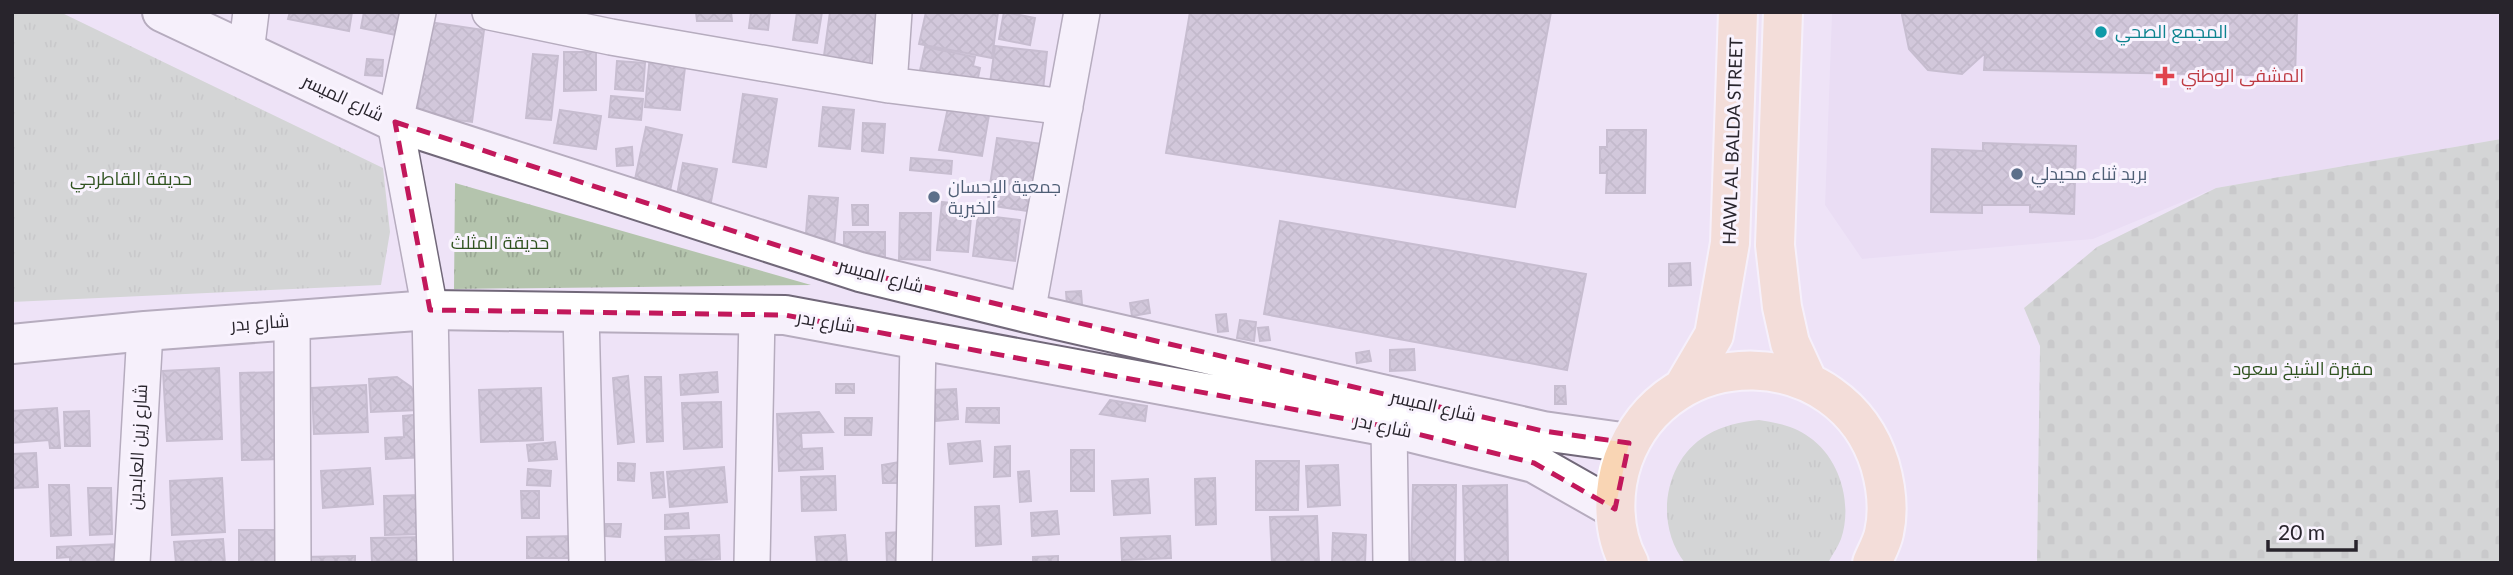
<svg xmlns="http://www.w3.org/2000/svg" width="2513" height="575" font-family="Lato,Cairo,sans-serif">
<style>
.built{fill:#e4d6f0}
.grass{fill:url(#grass-tufts)}
.cemetery{fill:url(#cemetery-stones)}
.building{fill:url(#building-cross-hatch);stroke:#988fa1;stroke-width:2}
.lines{fill:none;stroke-linecap:round;stroke-linejoin:round}
.minor-casing{stroke:#716879;stroke-width:38}
.secondary-casing{stroke:#716879;stroke-width:42}
.primary-casing{stroke:#fff;stroke-width:42}
.minor{stroke:#fff;stroke-width:35}
.secondary{stroke:#fff;stroke-width:38}
.primary{stroke:#f9d5b4;stroke-width:38}
.marked{fill:none;stroke:#c2185b;stroke-width:5;stroke-dasharray:14 9;stroke-linejoin:round}
.culture-dot{fill:#0f9aa8;stroke:#f9f3fe;stroke-width:2.5}
.health-dot{fill:#e0444e;stroke:#f9f3fe;stroke-width:2.5}
.service-dot{fill:#5c6f8a;stroke:#f9f3fe;stroke-width:2.5}
.labels{text-anchor:middle;stroke-width:6;stroke-linejoin:round;paint-order:stroke}
.culture-label{font-size:18px;fill:#0d838f;stroke:#f9f3fe;text-anchor:start}
.health-label{font-size:18px;fill:#be3a42;stroke:#f9f3fe;text-anchor:start}
.street-label{font-size:18px;fill:#28242c;stroke:#f9f3fe}
.service-label{font-size:18px;fill:#4e5e75;stroke:#f9f3fe;text-anchor:start}
.park-label{font-size:18px;fill:#305320;stroke:#f9f3fe}
</style>
<defs>
<pattern id="grass-tufts" width="24" height="20" patternUnits="userSpaceOnUse" patternTransform="scale(1.75)"><rect width="24" height="20" fill="#b4c4ad"/><path d="M3 7l-1-3M5 7V3M7 7l1-3M15 17l-1-3M17 17v-4M19 17l1-3" fill="none" stroke="#9ba895"/></pattern>
<pattern id="cemetery-stones" width="16" height="16" patternUnits="userSpaceOnUse" patternTransform="scale(1.75)"><rect width="16" height="16" fill="#b4c4ad"/><path d="M2 7V4a2 2 0 0 1 4 0v3zM10 15v-3a2 2 0 0 1 4 0v3z" fill="#9ba895"/></pattern>
<pattern id="building-cross-hatch" width="8" height="8" patternUnits="userSpaceOnUse" patternTransform="scale(1.75)"><rect width="8" height="8" fill="#b0a6b9"/><path d="M0 0l8 8M0 8l8-8" fill="none" stroke="#8f8797"/></pattern>
</defs>
<rect width="100%" height="100%" fill="#eee3f7"/>
<path class="built" d="M1832,12h669v127l-285,49 -123,51 -231,20 -37,-54z"/>
<path class="grass" d="M12,12h48l323,156 7,64 -9,53 -369,17z
M455,183l356,102 -357,4z
M1759,420c18,3 35,6 50,17 31,21 44,67 32,102 -3,8 -9,16 -13,24h-143c-31,-39 -21,-103 22,-128 17,-10 33,-13 52,-15z"/>
<path class="cemetery" d="M2501,139v424h-464l3,-217 -16,-38 73,-61 119,-59z"/>
<path class="building" d="M290,12h62l-3,19 -61,-12z
M364,12h47l-5,25 -45,-9z
M696,12h35l1,9h-35z
M751,12h19l-2,18 -19,-2z
M797,12h25l-5,31 -24,-3z
M830,12h47l-8,57 -46,-6z
M926,12h72l-6,46 -73,-14z
M1004,12l31,6 -5,27 -31,-6z
M1190,12h361l-36,195 -349,-54z
M1904,12h393l-2,64 -311,-6 1,-17 -23,21 -34,-4 -19,-21 -7,-34z
M429,22l55,8 -12,92 -55,-7z
M995,46l52,6 -4,38 -53,-7z
M925,47l50,10 -2,9 7,2 -5,24 -57,-12z
M564,52h32v38l-32,1z
M533,54l25,2 -7,64 -25,-2z
M650,55l36,4 -6,51 -35,-3z
M367,59l16,1 -1,16 -17,-1z
M617,61l28,2 -2,28 -28,-2z
M743,94l34,5 -11,68 -33,-5z
M611,96l32,3 -2,21 -32,-3z
M950,98l41,5 -9,53 -43,-6z
M823,107l31,3 -4,39 -31,-3z
M560,110l41,6 -5,33 -42,-6z
M863,123l22,1 -2,29 -21,-2z
M646,127l36,8 -12,56 -36,-7z
M1607,130h39l-1,63h-39l1,-20h-7v-26h7z
M997,138l46,6 -9,68 -47,-7z
M1983,143l93,3 -2,68 -44,-2v-7h-48v8l-51,-1 1,-63 51,2z
M632,147l1,18 -16,1 -1,-17z
M911,158l41,3 -1,13 -41,-4z
M683,163l34,6 -7,38 -34,-7z
M809,196l29,2 -4,49 -29,-2z
M942,202l30,3 -4,47 -31,-2z
M852,205h16v20h-15z
M900,213h31l-1,47 -31,-1z
M978,215l42,5 -5,41 -42,-5z
M1280,221l306,53 -19,96 -303,-56z
M844,232h41v25h-41z
M1690,263l1,22 -22,1v-22z
M1081,291l1,13 -15,1 -1,-13z
M1148,300l2,13 -18,3 -2,-13z
M1226,314l2,17 -10,1 -2,-17z
M1240,320l16,2 -2,19 -17,-3z
M1268,327l2,13 -10,1 -2,-13z
M1414,349l1,21 -25,1v-21z
M1369,351l2,10 -14,2 -1,-10z
M219,368l3,71 -55,2 -4,-70z
M280,372l2,87 -40,1 -2,-87z
M717,372l1,20 -37,3 -1,-20z
M628,376l6,66 -16,2 -5,-66z
M397,377l14,10 6,13 2,10 -48,2 -2,-33z
M645,377h16l2,64 -16,1z
M836,384h18v9h-18z
M366,385l2,47 -54,2 -2,-46z
M1555,386h10l1,18h-11z
M541,388l2,52 -62,2 -2,-52z
M956,389l2,30 -22,2 -3,-31z
M1110,400l37,6 -2,15 -45,-7z
M721,402l1,45 -38,2 -2,-46z
M57,408l3,40h-10l-1,-8 -37,3v-32z
M967,408h32v15l-33,-1z
M89,411l1,35h-25l-1,-34z
M819,412l14,20 -32,1 1,16 20,-1 1,21 -44,2 -2,-57z
M424,414l2,43 -40,2 -1,-21 19,-1 -1,-21z
M845,418h27l-1,17h-26z
M980,441l2,20 -32,3 -2,-20z
M555,442l2,17 -28,2 -2,-16z
M1010,446v30l-16,1 1,-30z
M1071,450h23v41h-23z
M36,453l2,34 -26,1v-34z
M1256,461h43l-1,49h-42z
M899,462l12,21h-28l-1,-18z
M618,463l17,1 -1,17 -16,-1z
M1338,465l2,40 -32,2 -2,-41z
M724,467l3,35 -57,5 -3,-35z
M370,468l3,36 -50,4 -2,-37z
M528,469l23,2 -1,15 -23,-1z
M1029,471l2,30 -11,1 -2,-30z
M663,472l2,25 -12,1 -2,-25z
M835,476l1,34 -34,1 -1,-34z
M222,478l3,54 -53,3 -2,-54z
M1215,478l1,46 -20,1 -1,-46z
M1148,479l2,34 -36,2 -2,-34z
M49,485h20l2,50 -20,1z
M1413,485h43l-1,78h-44z
M1507,485l1,78h-43l-2,-77z
M88,488h23l1,46 -22,1z
M521,491h18v27h-17z
M422,495l4,39 -41,1 -1,-39z
M999,506l2,38 -25,2 -1,-39z
M1057,511l2,23 -27,2 -1,-23z
M688,513l1,15 -24,1v-14z
M1317,516l2,47h-47l-2,-46z
M606,524h15l-1,13 -14,-1z
M239,530h39v33h-39z
M901,532l1,31h-15l-1,-30z
M1333,533l33,2 -1,28h-33z
M719,535l1,24 -54,2 -1,-24z
M845,535l2,28h-30l-2,-26z
M578,536l1,22h-52v-21z
M1170,536l1,22 -49,2 -1,-22z
M424,537v23l-52,2 -1,-24z
M223,539l2,24h-49l-2,-21z
M120,544l1,19h-51v-6l-13,1v-11z
M355,556v7h-53v-6z
M1058,556v7h-25v-6z"/>
<g class="lines">
<defs>
<path id="minor" d="M418,12l-23,110 35,188 5,253
M490,12l121,25 278,48 176,22
M246,52l5,-40
M889,85l5,-73
M581,312l6,251
M1027,313l55,-301
M292,321l1,242
M1389,427l2,136
M132,563l13,-232
M752,563l5,-248
M914,563l4,-224"/>
<path id="secondary" d="M162,12l233,110 465,150 167,41 516,118 86,12
M12,344l133,-13 285,-21 355,5 604,112 145,36 81,46"/>
<path id="primary" d="M1783,12l-8,233 7,62 8,36 17,37
M1684,386l30,-51 16,-92 8,-231
M1629,563c-17,-31 -17,-71 -6,-103 44,-122 219,-118 257,5 6,21 9,46 4,68 -2,10 -8,20 -12,30"/>
</defs>
<use href="#minor" class="minor-casing"/>
<use href="#secondary" class="secondary-casing"/>
<use href="#primary" class="primary-casing"/>
<use href="#minor" class="minor"/>
<use href="#secondary" class="secondary"/>
<use href="#primary" class="primary"/>
</g>
<path d="M0 0H2513V575H0ZM395,122l465,150 683,159 86,12 -14,66 -81,-46 -145,-36 -604,-112 -355,-5z" fill="#eee3f7" fill-opacity=".55" fill-rule="evenodd"/>
<path class="marked" d="M395,122l465,150 683,159 86,12 -14,66 -81,-46 -145,-36 -604,-112 -355,-5z"/>
<circle class="culture-dot" cx="2101" cy="32" r="7"/>
<path class="health-dot" d="M2161.5 65.5h7v7h7v7h-7v7h-7v-7h-7v-7h7z"/>
<g class="service-dot">
<circle cx="2017" cy="174" r="7"/>
<circle cx="934" cy="197" r="7"/>
</g>
<g class="labels">
<g class="culture-label">
<text x="2115" y="38">المجمع الصحي</text>
</g>
<g class="health-label">
<text x="2181" y="82">المشفى الوطني</text>
</g>
<g class="street-label">
<text transform="translate(343 98) rotate(25)" y="6">شارع الميسر</text>
<text transform="translate(1733 141) rotate(-88)" y="6">HAWL AL BALDA STREET</text>
<text transform="translate(881 276) rotate(15)" y="6">شارع الميسر</text>
<text transform="translate(826 322) rotate(10)" y="6">شارع بدر</text>
<text transform="translate(260 323) rotate(-4)" y="6">شارع بدر</text>
<text transform="translate(1433 406) rotate(13)" y="6">شارع الميسر</text>
<text transform="translate(1383 426) rotate(12)" y="6">شارع بدر</text>
<text transform="translate(138 447) rotate(-87)" y="6">شارع زين العابدين</text>
</g>
<g class="service-label">
<text x="2031" y="180">بريد ثناء محيدلي</text>
<text x="948" y="193">جمعية الإحسان<tspan x="948" dy="21">الخيرية</tspan></text>
</g>
<g class="park-label">
<text x="131" y="185">حديقة القاطرجي</text>
<text x="500" y="249">حديقة المثلث</text>
<text x="2303" y="375">مقبرة الشيخ سعود</text>
</g>
</g>
<rect width="2513" height="575" fill="none" stroke="#28242c" stroke-width="28"/>
<path d="M2268 540v10h88v-10" fill="none" stroke="#28242c" stroke-width="3.5"/>
<text x="2278" y="540" font-size="21" fill="#28242c" stroke="#f9f3fe" stroke-width="5" paint-order="stroke">20 m</text>
</svg>
